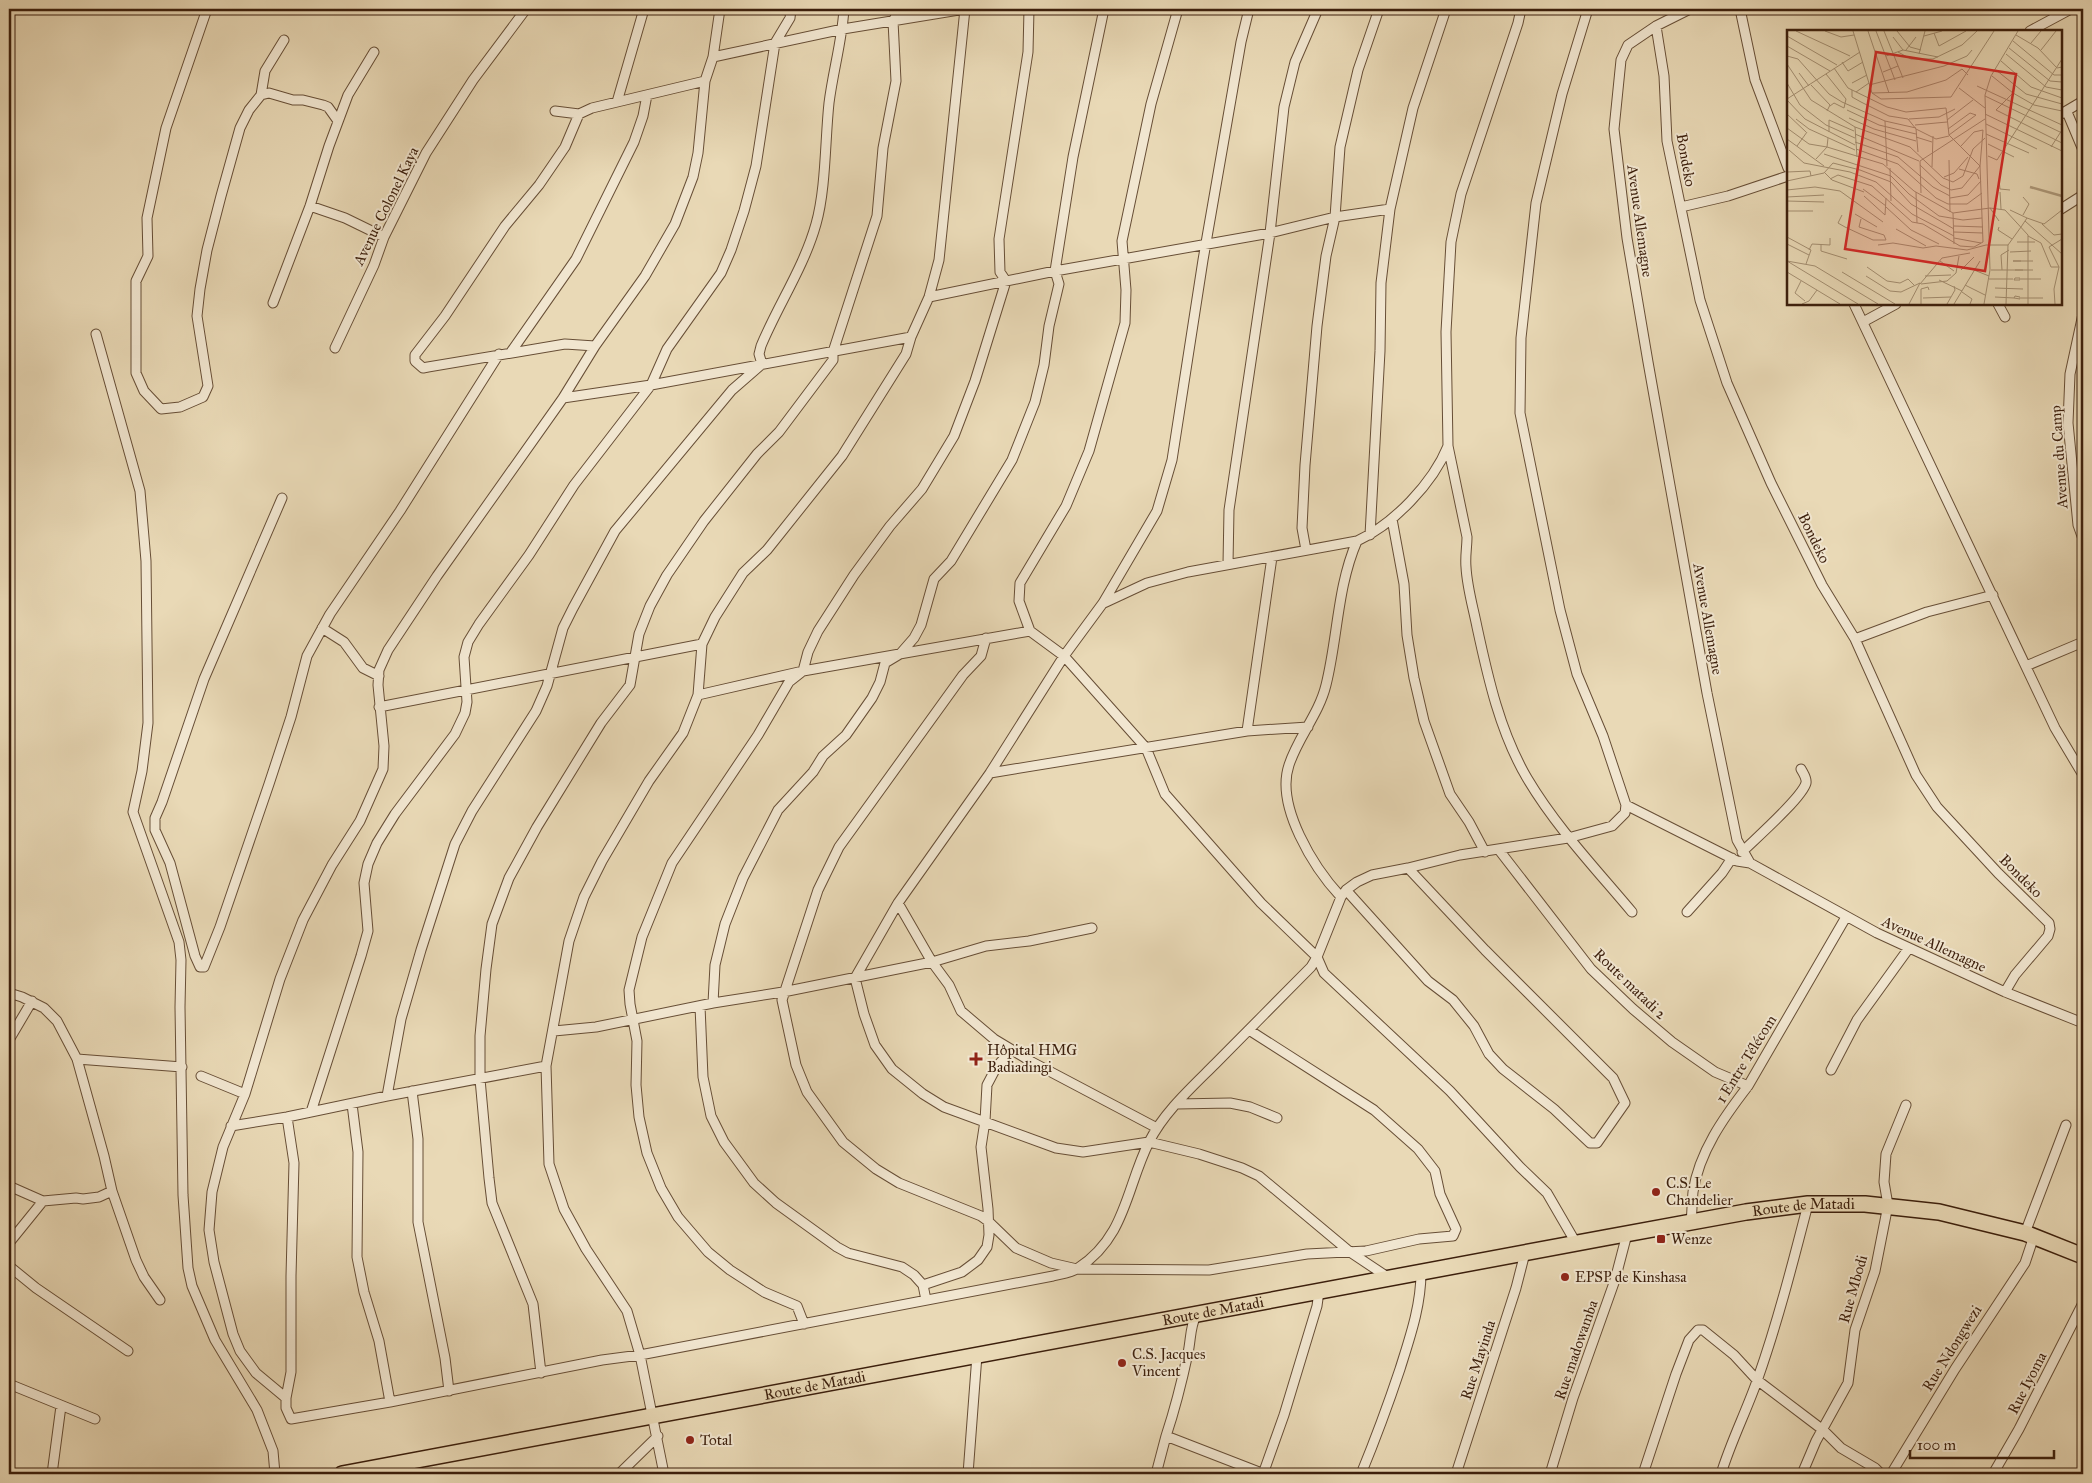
<svg xmlns="http://www.w3.org/2000/svg" width="2092" height="1483" font-family="'IM FELL Great Primer',serif">
<style>
.lines{fill:none;stroke-linecap:round;stroke-linejoin:round}
.minor-casing{stroke:#674e36;stroke-width:11}
.trunk-casing{stroke:#3c1f0c;stroke-width:18}
.minor{stroke:#f1e6d0;stroke-width:9}
.trunk{stroke:#e9d9b6;stroke-width:15}
.poi-dot{fill:#8f2418;stroke:#f1e6d0;stroke-width:2}
.labels{text-anchor:middle;stroke-width:4;stroke-linejoin:round;paint-order:stroke}
.street-label{font-size:15px;fill:#3c1f0c;stroke:#f1e6d0}
.poi-label{font-size:15px;fill:#3c1f0c;stroke:#f1e6d0;text-anchor:start}
.inset-river{fill:none;stroke:#ae9a7c;stroke-width:2.5}
.inset-road{fill:none;stroke:#a48f72;stroke-width:1}
.view{fill:#d62828;fill-opacity:0.15;stroke:#d62828;stroke-width:2.5}
.inset-edge{fill:none;stroke:#3c1f0c;stroke-width:2.5}
</style>
<rect width="100%" height="100%" fill="#e9d9b6"/>
<filter id="stains"><feTurbulence type="fractalNoise" baseFrequency=".004" numOctaves="4"/><feColorMatrix values="0 0 0 0 .2 0 0 0 0 .09 0 0 0 0 .02 0 0 0 .5 -.17"/></filter>
<radialGradient id="worn" r=".72"><stop offset=".6" stop-color="#630" stop-opacity="0"/><stop offset="1" stop-color="#630" stop-opacity=".3"/></radialGradient>
<g class="lines">
<defs>
<path id="minor" d="M207,9l-41,119 -19,90 1,38 -12,25v92l8,18 17,18 19,-2 23,-10 5,-11 -11,-70 3,-27 7,-39 14,-54 19,-68 9,-18 12,-15 8,-2 24,7h10l20,5 5,2 10,14
M720,9l-7,48 -8,24 -7,72 -5,24 -18,47 -30,52 -50,70 -32,52 -126,178 -49,74 -9,20 -1,15 6,61 -1,23 -23,52 -28,44 -29,55 -23,59 -35,115 -22,53 -11,45 -3,38 5,32 19,72 7,17 16,22 30,25v10l5,11 99,-17 212,-42 38,-5 413,-79c8,-2 18,-3 25,-8 48,-31 48,-80 71,-126 15,-30 43,-55 66,-78 32,-32 64,-65 96,-97l6,-10 24,-60 5,-7 11,-8 15,-7 36,-7 52,-13 108,-17 44,-12 13,-13 1,-8 -23,-69 -26,-62 -17,-64 -40,-197 1,-75 15,-135 26,-109 26,-85
M1249,9l-8,33 -38,218 -31,200 -15,51 -54,92 -39,53 -74,117 -92,130 -43,75 9,36 11,31 17,24 31,25 21,13 112,41 27,4 66,-10 50,12 43,14 17,8 91,76 39,26
M1690,9l-34,17 -28,19 -7,15 -7,69 13,109 21,124 59,331 30,147 13,23 127,70 128,59 78,31
M1740,9l15,71 33,88
M1656,26l8,50 3,65 33,159 27,83 44,100 51,102 33,54 61,136 21,32 61,66 51,50 1,6 -2,7 -33,39 -10,17
M2030,31l41,-22
M713,57l130,-28 122,-20
M261,95l4,-24 19,-31
M617,102l27,-93
M555,111l24,3 13,-6 113,-27
M2067,112l16,38
M579,114l-14,33 -26,38 -34,41 -60,90 -30,39v6l8,7 5,-1 137,-23 30,2
M2061,114l22,-13
M310,206l35,12 39,19
M1681,207l47,-11 60,-20
M2061,209l22,-14
M929,297l126,-26 215,-38 65,-16 55,-8
M273,303l37,-97 19,-60 19,-51 26,-43
M1854,304l201,424 28,47
M1998,304l7,13
M2083,314l-13,60 -2,49 10,102 5,14
M1863,322l33,-18
M96,334l44,157 6,70 2,162 -6,48 -9,41 46,130 2,18 -1,47 3,188 5,73 4,18 23,54 42,70 16,41 2,23
M335,348l39,-83 10,-28 42,-84 47,-73 53,-71
M511,352l65,-93 58,-117 9,-26 4,-21
M563,398l88,-13 260,-48
M1448,446l19,91c0,10 -2,19 -1,30 1,20 7,40 11,60 11,51 23,105 50,151 29,49 69,91 105,134
M282,498l-78,181 -42,123 -7,16v12l15,33 25,93 5,11h4l16,-40 49,-143 22,-67 16,-61 23,-42 70,-103 99,-157
M1392,519l12,65 3,51 7,43 10,43 26,73 19,28 16,30
M1370,535l10,-184 1,-68 9,-74 23,-101 33,-99
M1306,550l-4,-22 3,-63 12,-139 9,-70 9,-39 5,-70 18,-77 21,-61
M1228,564l1,-54 41,-277 14,-126 11,-45 23,-53
M1104,603l43,-20 41,-11 169,-31
M322,628l22,14 19,26 16,8
M1030,631l-11,-30 1,-18 46,-77 23,-55 36,-128 1,-33 -4,-49 29,-137 27,-95
M986,638l-5,18 -18,19 -124,172 -21,43 -36,110 14,65 11,27 36,50 33,27 23,14 82,33 7,5 28,27 35,15 26,6 132,1 98,-16 59,-3 53,-12 34,-3 3,-7 -16,-35 -5,-23 -17,-22 -44,-39 -125,-80
M1855,639l72,-27 66,-17
M2026,666l57,-24
M698,695l105,-24 227,-40 34,25 82,92 19,46 96,109 56,54 7,16 126,118 70,76 27,26 29,50
M379,707l323,-63
M1247,731l25,-174
M990,773l257,-42 61,-4
M1626,805l111,56 13,2
M1499,850l92,119 42,40 39,33 43,30 33,14
M1742,852c13,-13 60,-54 64,-69 1,-5 -3,-10 -5,-14
M1346,890l82,91 25,19 21,26 15,28 14,15 51,40 36,34h7l28,-40 -12,-25 -128,-128 -77,-82
M1341,897c-27,-29 -66,-91 -52,-132 9,-28 30,-51 37,-80 12,-48 11,-98 31,-144 37,-17 76,-58 91,-95l-2,-114 5,-90 10,-48 57,-171 3,-14
M898,903l34,59 17,23 12,26 33,28 38,23 125,66
M1687,912l35,-39 10,-15
M9,993l13,4 22,11 13,13 20,38 27,97 8,35 24,69 8,17 16,23
M713,1003l2,-38 10,-41 18,-46 35,-68 35,-38 10,-16 23,-21 26,-37 8,-16 5,-19 15,-9 14,-16 7,-13 13,-46 17,-18 61,-101 23,-58 9,-37 5,-39 10,-42 -4,-13 18,-114 31,-148
M700,1006l3,71 8,39 13,26 30,41 22,20 61,44 11,6 54,14 12,8 9,10 3,15
M554,1031l42,-4 117,-24 70,-11 149,-30 54,-16 43,-5 63,-13
M9,1040l23,-39
M77,1059l105,8
M1831,1070l26,-50 52,-72
M201,1076l44,18
M412,1091l6,48v83l27,136 4,33
M387,1096l14,-77 20,-69 34,-106 17,-33 64,-100 11,-25 16,-58 10,-20 42,-77 117,-141 30,-26 -3,-10 2,-8c17,-41 43,-79 55,-122 10,-35 9,-84 13,-121 4,-32 13,-62 15,-94
M352,1104l6,48 -1,105 7,35 15,49 11,61
M1177,1104l53,-1 20,4 27,11
M311,1112l50,-156 7,-25 -4,-48 4,-19 9,-21 18,-29 60,-80 10,-21 2,-11 -3,-45 4,-15 11,-18 50,-69 45,-70 77,-100 16,-36 54,-76 10,-23 13,-39 12,-45 19,-123 15,-25 1,-9
M231,1126l56,-9 100,-21 159,-30
M9,1186l34,15 33,-3 7,1 16,-2 13,-6
M1691,1223c1,-10 1,-21 2,-31 6,-40 31,-75 55,-106l98,-169
M2025,1233l41,-108
M9,1243l34,-42
M9,1266l27,22 92,63
M923,1285l39,-13 16,-12 9,-13 2,-12 -1,-26 -7,-62 4,-26 2,-36 10,-19 15,-16
M1196,1315c-6,12 -5,24 -8,38 -6,28 -13,56 -22,83l98,38
M804,1324l-7,-18 -33,-14 -34,-22 -22,-18 -30,-35 -17,-29 -14,-35 -8,-36 -3,-32 1,-44 -7,-37 -1,-14 13,-53 30,-74 86,-128 31,-53 14,-11 5,-19 10,-21 36,-56 36,-49 32,-37 32,-53 21,-55 31,-100 -6,-9 -1,-33 29,-187 1,-43
M541,1373l-8,-69 -41,-101 -3,-25 -9,-99v-43l6,-67 6,-45 17,-46 28,-51 64,-104 29,-38 9,-51 11,-28 17,-31 37,-54 53,-67 22,-22 54,-72v-8l44,-136 6,-68 13,-67 -3,-60 7,-12
M9,1384l86,35
M286,1398l5,-26v-96l3,-113 -7,-46
M52,1474l9,-68
M619,1474l39,-38
M664,1474l-24,-119 -13,-44 -41,-62 -22,-40 -15,-45 -3,-98 23,-125 15,-44 18,-36 47,-80 34,-48 15,-38 4,-51 13,-27 28,-44 24,-23 75,-94 64,-102 5,-17 18,-40 10,-37 26,-251
M968,1474l9,-119
M1156,1474l10,-38
M1263,1474l21,-59 33,-109 2,-15
M1361,1474c14,-34 27,-69 39,-105 10,-32 21,-63 21,-97
M1456,1474l60,-186 9,-35
M1550,1474l23,-76 42,-118 12,-46
M1643,1474l33,-100 13,-34 9,-10h5l31,25 23,25 66,50 18,18 34,20 6,6
M1721,1474c10,-33 26,-64 37,-96 20,-57 35,-116 50,-174
M1802,1474l14,-33 32,-58 7,-53 20,-59 13,-66 -4,-23 2,-28 20,-49
M1891,1474l64,-105 70,-106 9,-27
M1993,1474l26,-45 64,-126"/>
<g id="trunk">
<path id="s1" d="M342,1474l1262,-236 142,-26 62,-8h57l74,8 86,21 58,23"/>
</g>
</defs>
<use href="#minor" class="minor-casing"/>
<use href="#trunk" class="trunk-casing"/>
<use href="#minor" class="minor"/>
<use href="#trunk" class="trunk"/>
</g>
<g class="poi-dot">
<path d="M973.5 1051.5h5v5h5v5h-5v5h-5v-5h-5v-5h5z"/>
<circle cx="1656" cy="1192" r="5"/>
<rect x="1656" y="1234" width="10" height="10" rx="2.5"/>
<circle cx="1565" cy="1277" r="5"/>
<circle cx="1122" cy="1363" r="5"/>
<circle cx="690" cy="1440" r="5"/>
</g>
<g class="labels">
<g class="street-label">
<text transform="translate(1686 160) rotate(80)" y="5">Bondeko</text>
<text transform="translate(386 206) rotate(-64)" y="5">Avenue Colonel Kaya</text>
<text transform="translate(1640 221) rotate(82)" y="5">Avenue Allemagne</text>
<text transform="translate(2059 457) rotate(-94)" y="5">Avenue du Camp</text>
<text transform="translate(1814 538) rotate(64)" y="5">Bondeko</text>
<text transform="translate(1708 619) rotate(80)" y="5">Avenue Allemagne</text>
<text transform="translate(2021 876) rotate(45)" y="5">Bondeko</text>
<text transform="translate(1934 944) rotate(25)" y="5">Avenue Allemagne</text>
<text transform="translate(1630 984) rotate(44)" y="5">Route matadi 2</text>
<text transform="translate(1746 1059) rotate(-58)" y="5">1 Entre Télécom</text>
<text dy="5" stroke="none"><textPath href="#s1" startOffset="1486">Route de Matadi</textPath></text>
<text transform="translate(1853 1289) rotate(-74)" y="5">Rue Mbodi</text>
<text dy="5" stroke="none"><textPath href="#s1" startOffset="886">Route de Matadi</textPath></text>
<text transform="translate(1952 1348) rotate(-58)" y="5">Rue Ndongwezi</text>
<text transform="translate(1576 1350) rotate(-71)" y="5">Rue madowamba</text>
<text transform="translate(1478 1360) rotate(-72)" y="5">Rue Mayinda</text>
<text transform="translate(2027 1383) rotate(-63)" y="5">Rue Iyoma</text>
<text dy="5" stroke="none"><textPath href="#s1" startOffset="481">Route de Matadi</textPath></text>
</g>
<g class="poi-label">
<text x="987" y="1055">Hôpital HMG<tspan x="987" dy="17">Badiadingi</tspan></text>
<text x="1666" y="1188">C.S. Le<tspan x="1666" dy="17">Chandelier</tspan></text>
<text x="1671" y="1244">Wenze</text>
<text x="1575" y="1282">EPSP de Kinshasa</text>
<text x="1132" y="1359">C.S. Jacques<tspan x="1132" dy="17">Vincent</tspan></text>
<text x="700" y="1445">Total</text>
</g>
</g>
<g transform="translate(1787 30)">
<rect width="275" height="275" fill="#e9d9b6"/>
<path class="inset-river" d="M243,157l32,9"/>
<path class="inset-road" d="M9,1l54,25M38,1l16,6 13,-2M66,1l19,62M81,1l21,62M89,1l19,49M97,1l19,47M110,1l13,16 11,3M147,3l5,13 27,-15M229,5l22,13 19,20 5,-1M0,6l50,29M137,6l18,-5M106,7l10,13M226,11l41,34h8M244,13l10,-12M0,16l43,25M222,18l41,33 12,1M119,20l10,-13M254,20l15,-19M111,22l13,7h22l29,-14 15,-14M132,24l6,-23M219,24l40,33 16,3M0,26l11,3 31,35 13,8 43,19 31,7M99,26l17,-6 35,7M214,31l30,26 31,11M55,32l6,9 15,-9M0,34l24,36 44,27M209,40l30,24 36,10M96,42l15,-6M12,43l10,13M39,44l20,25 -2,9 -10,-5 -4,3M205,46l21,17 21,12 28,6M0,53l13,22 26,20 29,13M65,53l15,-8M24,55l19,20 -3,6M82,55l75,-19 23,-10 5,-6M190,56l85,39M172,58l26,20M65,60v7l9,5 28,14 19,3 8,10 20,10 13,-3M69,62l13,-9M85,63l9,6 70,-2 43,-66M85,63l35,-1 39,-12 16,-11 6,6M226,63l-17,17 66,33M198,66l77,37M0,69l73,-47M0,70l18,19 50,26M60,80l32,15 37,9M0,84l19,18M198,84l77,37M62,88l25,11 42,12M9,89l13,10 46,21M122,89l30,-2 16,-8M160,90l26,-20M98,91l2,45M199,94l51,25M128,95l32,-3M0,98l22,16 18,3 1,-9M129,99l2,23M161,99l22,-16 6,2 -27,20M42,102v-12l25,11M68,104l64,27M199,104l43,19M129,107l16,5M0,109l37,27M68,112l43,15 35,30 17,9M201,114l26,13M10,116l10,-14M264,117l11,-17M69,119l42,15 38,34 12,6h19l15,-11M2,120l15,13 46,9 26,10 36,32 42,22M37,124l67,22 18,18 30,22 24,4 19,-2M201,126l9,4 65,-101M70,127l-2,-30 55,20 33,31 10,4 10,-6 10,-27 12,-11M29,129l11,-12 56,17 31,27 39,22 37,-5 15,2 23,25v69M162,130l1,52M133,135l21,20 10,5 11,-2 18,-22 3,-36 -9,2 -13,14M145,137l1,-31M103,138l1,33M172,139l18,5 2,5M0,142l23,-1 1,5M37,142l8,8 32,12M157,147l10,-4 14,-16M43,149l8,-4 34,11 40,36 11,2 37,22 14,1 9,-5 -3,-76 -31,-31 -3,-27 -40,4 -19,-5 -39,-19 -14,-20M212,150l1,9 10,1M0,151l37,-8 9,-10 27,7 31,12 20,22 43,25M76,159l23,17M0,160l28,-3 25,4 43,31M129,162l1,31M213,162l1,17M134,163l-1,-32 65,-42M77,166l21,19M0,167l37,-2M163,168l18,-3 13,-14M0,171l37,1M99,177l25,23 28,14M203,178l9,13M223,180l17,8M0,181h26M166,183l1,31M68,184l22,13M55,185l-4,8 7,4 28,13h13l-2,-5 -25,-8 2,-8M98,185l1,-17M236,185l6,-11 -6,-7M238,191l37,33M255,194l12,11 8,-1M167,196l29,1M212,197l-1,3 14,9M234,197l6,-9 17,6 18,-14M109,199l30,17M167,202l29,1M241,206l13,7 10,24h8M0,207l24,13 -5,14M167,208l27,5M230,212h18M0,214l22,11M34,214v7l26,8M91,215l15,-2 30,5 13,-2 31,4 19,-5h22M22,220l3,-6 18,1v-7M223,222l21,-1M0,231l28,5 63,38M0,231l71,43M153,231l14,10M234,231h-8h20M80,237l20,14 13,2 8,-4 6,6M174,240l13,-13M187,240l15,6M204,240h32M215,240l-1,-15 8,-5M228,240h18M0,242l53,32M55,242l53,32M79,246l24,15 11,1 19,-9 -11,21M138,246l26,-1M233,248v2h-6l1,-2zM202,249h24M234,249h20M152,250l23,11M14,251l-6,12 10,8M133,254l22,-26 28,-5M134,254l26,-3 9,-8 3,-17M178,255l20,10M208,258l28,1M175,262l10,7 -2,5M208,267l19,1M233,267v2l-6,-1 1,-2zM136,268l28,-1M234,268h22M15,274l7,-3 8,-11M134,274v-15l7,-2 1,3M160,274l8,-14 -1,-4M167,274l26,-43M197,274l6,-34 -5,-175 6,-19 27,-45M219,274l2,-59 13,-18M268,274l-1,-15 5,-22 -10,-20 13,-8"/>
<path class="view" d="M89,22l140,22 -31,197 -140,-22z"/>
<rect width="275" height="275" class="inset-edge"/>
</g>
<rect width="2092" height="1483" fill="none" stroke="#e9d9b6" stroke-width="30"/>
<rect x="10" y="10" width="2072" height="1463" fill="none" stroke="#3c1f0c" stroke-width="2.5"/>
<rect x="15" y="15" width="2062" height="1453" fill="none" stroke="#3c1f0c"/>
<path d="M1910 1450v8h144v-8" fill="none" stroke="#3c1f0c" stroke-width="2.5"/>
<text x="1917" y="1450" font-size="15" fill="#3c1f0c" stroke="#f1e6d0" stroke-width="4" paint-order="stroke">100 m</text>
<rect width="100%" height="100%" filter="url(#stains)"/>
<rect width="100%" height="100%" fill="url(#worn)"/>
</svg>
